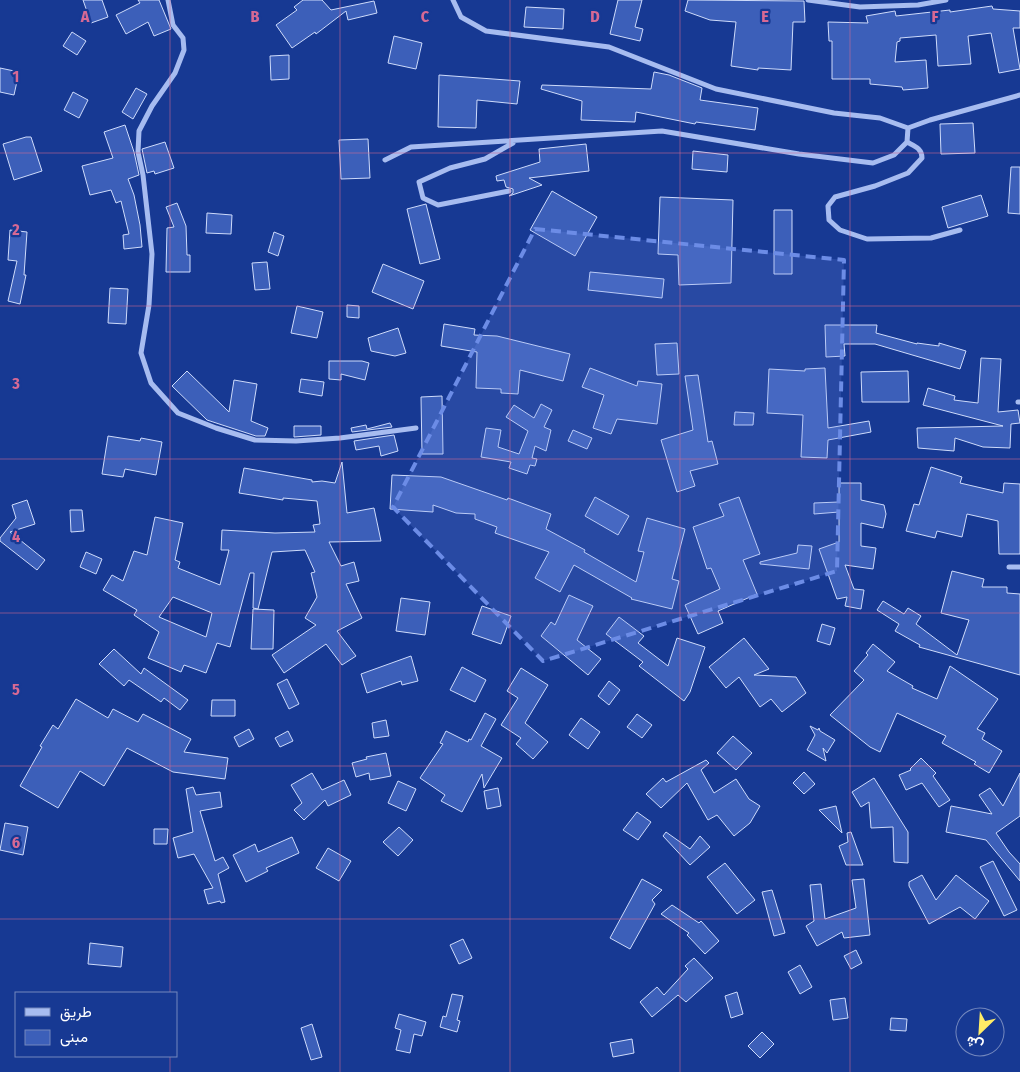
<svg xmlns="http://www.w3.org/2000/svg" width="1020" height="1072" font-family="'Fira Sans Condensed',Vazirmatn,sans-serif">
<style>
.building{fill:#3c5fb9;stroke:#cedbfb;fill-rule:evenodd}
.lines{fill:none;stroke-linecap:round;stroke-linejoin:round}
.minor{stroke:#a7bcf0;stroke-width:5}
.marked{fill:#6c8ce6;fill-opacity:0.2;stroke:#6c8ce6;stroke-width:4;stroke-dasharray:10 6;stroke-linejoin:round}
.grid{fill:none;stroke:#d76994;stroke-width:1;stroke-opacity:0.55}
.grid-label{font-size:16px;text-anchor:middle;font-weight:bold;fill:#d76994;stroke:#173993;stroke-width:4.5;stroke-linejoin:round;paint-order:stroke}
</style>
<rect width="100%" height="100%" fill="#173993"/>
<path class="building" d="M83,0h19l6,17 -17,6z
M138,0h21l12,29 -17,7 -6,-14 -22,12 -10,-19 24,-12z
M303,0h19l9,10 43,-9 3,12 -29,7 -2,-9 -30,23 -1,-2 -23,16 -16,-23 21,-15 -3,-3z
M618,0h24l-7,27 8,2 -3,12 -30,-7z
M688,0l116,1 1,21h-12l-2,48 -33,-2v2l-27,-4 5,-44 -26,-2 -25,-9z
M992,6l1,3 27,2v17h-7l7,41 -21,4 -8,-40 -23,3 3,28 -33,2 -2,-31 -36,3v3l-3,1 -2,20 31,-2 2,28 -25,2 -1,-3 -32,-3v-5h-38v-38h-3l-1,-19 40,1 -2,-7 29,-5 1,5 54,-6v2z
M526,7l38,2 -1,20 -39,-2z
M72,32l14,9 -9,14 -14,-9z
M394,36l28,7 -6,26 -28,-6z
M289,55v24l-18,1 -1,-24z
M0,68l19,4 -5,23 -14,-3z
M654,72l15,3 33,13 -2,12 58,8 -3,22 -59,-8 -1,2 -59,-12 -1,10 -54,-2 1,-19 -41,-12 1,-4 109,4z
M439,75l81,6 -3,23 -40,-4 -1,28 -38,-1z
M136,88l11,6 -14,25 -11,-7z
M73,92l15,8 -9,18 -15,-8z
M973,123l2,30 -34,1 -1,-30z
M125,125l9,27 5,23 -11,4 6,16 6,30 2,22 -18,2 -1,-14 6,-1 -8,-33 -5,2 -5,-13 -21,5 -8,-29 31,-8 -9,-26z
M26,137h5l11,34 -28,9 -11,-36z
M368,139l2,39 -29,1 -2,-39z
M165,142l9,26 -19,6 -1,-3 -7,2 -5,-24z
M586,144l3,27 -60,7 13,7 -33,11 4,-3v-4l-7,-2 -2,-7 -7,1 -1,-5 44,-14 -1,-13z
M693,151l35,4 -1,17 -35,-3z
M1011,167h9v47l-12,-1z
M552,191l45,26 -22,39 -45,-26z
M981,195l7,21 -40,12 -6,-21z
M660,197l73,3 -2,83 -52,2 -1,-30 -20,-1z
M177,203l9,23 1,29h3v17h-24l1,-44 7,-1 -8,-20z
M426,204l14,55 -20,5 -13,-55z
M774,210h18v64h-18z
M207,213l25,2 -1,19 -25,-1z
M10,230l17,2 -3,43h2l-6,29 -12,-3 9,-40 -9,-1z
M274,232l10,4 -6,20 -10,-4z
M267,262l3,27 -15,1 -3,-27z
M383,264l41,17 -11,28 -41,-17z
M590,272l74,7 -2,19 -74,-8z
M110,288l18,1 -2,35 -18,-1z
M347,305l12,1v12l-12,-1z
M297,306l26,6 -6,26 -26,-5z
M444,324l31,5 -1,6 23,1 73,18 -7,27 -43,-11 -2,24 -17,-1v-4l-25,-1 1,-36 -36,-6z
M825,325h52l-1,8 41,11v-1l22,3v-3l27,8 -6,18 -85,-25h-31l1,12 -19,1z
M398,328l8,25 -11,3 -24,-5 -3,-13z
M677,343l2,31 -22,1 -2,-31z
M981,358l20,1 -3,53 20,-2 2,13 -9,1 -1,24 -27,-1 -28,-9 -1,13 -36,-3 -1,-20 86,-2 -80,-21 5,-17 27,8 -1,4 24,3z
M329,361h33l7,2 -4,17 -24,-6v6l-12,-1z
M590,368l47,18 1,-5 24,3 -5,40 -40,-5 -6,15 -18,-6 11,-33 -22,-8z
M825,368l3,60 41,-7 2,11 -43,8 -1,18 -26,-1 2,-42 -36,-2 2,-44 36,2v-2z
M187,371l42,41 5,-32 23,4 -6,37 17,7 -3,8h-9l-49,-16 -35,-34z
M908,371l1,31h-47l-1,-30z
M698,375l10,67 4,-1 6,23 -28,7 5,15 -18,6 -16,-52 32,-10 -8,-54z
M301,379l23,3 -2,14 -23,-4z
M442,396l1,58h-21l-1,-57z
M541,404l11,6 -8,17 7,3 -5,21 -11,-5 -3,12 5,1 -2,7 -5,-1 -3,9 -18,-6 2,-6 -30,-5 5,-29 15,2 -3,17 21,7 9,-23 -22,-14 8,-12 20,13z
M735,412l19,1 -1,12h-19z
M390,423l2,4 -40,5 -1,-4 15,-3 1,4z
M294,426h27v9l-27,2z
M573,430l19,8 -5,11 -19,-8z
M394,435l4,16 -17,5 -2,-10 -23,4 -2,-9z
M108,436l32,5 1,-3 21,4 -6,33 -31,-6 -2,8 -21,-3z
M342,462l5,51 27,-5 7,33 -52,1 12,24 13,-4 5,19 -13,3 16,34 -25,13 19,25 -14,9 -16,-21 -42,29 -12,-18 44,-30 -11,-7 12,-21 -6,-24 4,-1 -10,-22 -33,2 -14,57 -5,-1 1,-35h-4l-20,74 -13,-4 -11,30 -22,-8 -3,7 -33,-14 11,-26 -25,-17 3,-5 -34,-20 9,-15 11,6 11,-30 13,4 8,-38 28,6 -8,37 5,2 -2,6 42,17 9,-35h-8l1,-20 53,3 40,-1 -2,-7 7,-1 -3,-23 -34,-3v2l-44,-7 5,-25 68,12v2l10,-1 13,2zM173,597l39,16 -6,24 -47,-20z
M931,467l31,10 -2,6 43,10 1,-10 16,1v70h-21l-1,-33 -31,-7 -5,23 -25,-6 -2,7 -29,-7 8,-27 5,1z
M392,475l49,2 66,23 1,-2 43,16 -5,15 39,21 -1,2 52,30 8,-30 -6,-1 9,-33 38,11 -13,50 7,2 -7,28 -41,-10 1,-1 -58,-33 -14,27 -25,-14 14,-26 -54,-19 2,-6 -22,-8v-5l-19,-1 -23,-8v7l-43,-3z
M839,483h22v17l23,5 2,9 -3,14 -22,-5v23l15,2 -3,21 -28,-4 9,24 10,1 -3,19 -16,-3 2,-9 -10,2 -18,-50 20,-7v-30l-25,2v-11l25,-1z
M595,497l34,19 -11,19 -33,-19z
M739,497l21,57 -17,6 14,34 -39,17 5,12 -25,11 -13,-29 35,-16 -9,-21 -4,1 -14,-42 31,-11 -5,-12z
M27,500l8,24 -25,8 35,28 -8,10 -37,-29v-3l16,-20 -4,-13z
M70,510h12l2,21 -13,1z
M798,545l14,1 -3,23 -49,-5v-2l37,-9z
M86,552l16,7 -6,15 -16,-7z
M952,571l32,8 -2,8h25v6l13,1v81l-101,-28 1,-2 -25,-14 4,-7 -22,-14 6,-9 21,13 4,-6 13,8 -5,8 41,31 12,-35 -28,-7z
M569,595l24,11 -16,34 24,19 -13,16 -47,-39 10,-14 4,3z
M401,598l29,4 -5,33 -29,-4z
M482,606l29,10 -10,28 -29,-10z
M253,609l21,1 -1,39h-22z
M619,617l25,19 -6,7 30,23 9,-28 28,9 -15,45 -6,9 -45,-35 4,-4 -37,-28z
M822,624l13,4 -5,17 -13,-4z
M744,638l25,31 -15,6 42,2 10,16 -24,19 -11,-13 -11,8 -21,-30 -13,11 -17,-21z
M873,644l22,18 -8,9 26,15 -1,2 25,11 13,-33 48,33 -21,30 8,4 -3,6 20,12 -13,22 -15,-9 2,-2 -34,-19 4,-7 -49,-23 -17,39 -10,-5 -40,-32 34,-35 -10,-9 14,-16 -2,-2z
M114,649l27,25 3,-6 44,32 -8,10 -16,-12 -3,4 -32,-22 -5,6 -25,-22z
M411,656l7,25 -16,4 -1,-4 -34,12 -6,-19z
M462,667l24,13 -11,22 -25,-12z
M521,668l27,17 -23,38 23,19 -15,17 -17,-15 5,-6 -20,-13 17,-27 -11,-7z
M287,679l12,25 -10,5 -12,-25z
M609,681l11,9 -11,15 -11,-9z
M76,699l32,19 5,-9 25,13 5,-8 48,25 -7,13 44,6 -3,21 -52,-7 -46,-24 -23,38 -24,-15 -22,37 -38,-22 22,-39 -2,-1 13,-21 5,4z
M212,700h23v16h-24z
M485,713l11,6 -15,27 21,12 -18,30 -2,-14 -20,38 -21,-11 4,-6 -25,-17 23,-34 -3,-1 6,-12 22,11 1,-3 2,1z
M637,714l15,11 -10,13 -15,-11z
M581,718l19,14 -12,17 -19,-14z
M386,720l3,16 -15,2 -2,-15z
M810,726l8,4 1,-2 1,3 15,9 -8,13 -4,-5 3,13 -19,-11 8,-15z
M249,729l5,10 -15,8 -5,-10z
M288,731l5,10 -13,6 -5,-9z
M733,736l19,17 -16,17 -19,-17z
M386,753l5,23 -21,4 -1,-7 -13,4 -4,-14 15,-4 -1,-2z
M921,758l15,15 -3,3 17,24 -11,7 -17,-24 -16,7 -7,-15 12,-5 -1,-1z
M706,760l3,3 -8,7 13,23 22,-14 13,20 11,7 -10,17 -16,13 -17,-21 -9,5 -21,-37 -26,25 -15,-14 17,-16 3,4z
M804,772l11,12 -11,10 -11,-11z
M312,773l10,17 22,-10 7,15 -23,11 -3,-6 -21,20 -10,-10 8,-7 -11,-18z
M1020,773v43l-24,17 13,19 11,12v17l-34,-41 -40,-8 5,-26 41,8 -13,-19 11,-7 13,18z
M874,778l34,54v31l-14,-1 -1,-35 -22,1 -2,-26 -8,5 -9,-15z
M398,781l18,8 -10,22 -18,-8z
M193,787l3,8 24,-3 2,15 -22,4 15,50 8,-4 6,11 -11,6 7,28 -4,1 -1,-2 -12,3 -4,-14 9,-2 -19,-34 -16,4 -5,-20 20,-6 -7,-43z
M498,788l3,18 -14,3 -3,-18z
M836,806l6,27 -23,-23z
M637,812l14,10 -13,18 -15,-10z
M5,823l23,4 -5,28 -23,-5z
M399,827l14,13 -15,16 -15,-14z
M154,829h14l-1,15h-13z
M666,832l24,17 10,-13 10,11 -20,18 -27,-29z
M851,832l9,25 3,8h-17l-7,-19 9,-4 -1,-9z
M292,837l7,16 -33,15 2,3 -22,11 -13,-27 22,-11 3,8z
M328,848l23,13 -12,20 -23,-13z
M993,861l24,49 -13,6 -24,-49z
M725,863l30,37 -18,14 -30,-37z
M922,875l14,25 20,-25 33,26 -14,18 -15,-12 -31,17 -20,-38v-4z
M642,879l20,11 -10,10 3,4 -25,45 -20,-11z
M864,879l6,56 -26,3 -2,-6 -25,14 -11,-20 8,-5 -4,-36 11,-1 4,35 31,-11 -4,-28z
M772,890l13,43 -11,3 -12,-44z
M672,905l27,18 2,-2 18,20 -14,13 -18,-19 2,-2 -28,-19z
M463,939l9,19 -13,6 -9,-19z
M90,943l33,4 -2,20 -33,-3z
M856,950l6,13 -11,6 -7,-13z
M694,958l19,20 -27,24 -8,-7 -26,22 -12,-15 17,-15 7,8 24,-26 -3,-3z
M800,965l12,22 -12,7 -12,-22z
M737,992l6,22 -12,4 -6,-22z
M452,994l11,2 -6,24 3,1 -3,11 -17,-5 3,-11 3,1z
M845,998l3,20 -15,2 -3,-20z
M399,1014l27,8 -4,14 -8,-2 -4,19 -14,-3 5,-20 -6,-2z
M891,1018l16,1 -1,12 -16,-1z
M312,1024l10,33 -11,3 -10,-32z
M762,1032l12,12 -14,14 -12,-12z
M632,1039l2,14 -21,4 -3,-14z"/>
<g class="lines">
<path class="minor" d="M168,0l5,25 10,13 1,12 -9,23 -23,33 -13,25 -1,21 5,23 9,79 -3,51 -8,48 10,30 27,30 38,15 39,12 41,1 44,-3 76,-10
M808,0l52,7 58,-2 28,-5
M908,128l22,-8 90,-25
M907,142c7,4 15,6 15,16l-14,15 -33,13 -40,11 -7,9 1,14 11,10 27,9 64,-1 29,-8
M385,160l26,-13 251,-16 137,23 74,9 21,-8 13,-13 1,-14 -28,-10 -46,-5 -118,-24 -107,-42 -123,-16 -25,-14 -8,-17
M509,191l-71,14 -15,-7 -4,-16 31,-14 35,-9 28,-16
M1018,402h2
M1009,567h11"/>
</g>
<path class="marked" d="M535,229l309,31 -7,311 -294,90 -150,-154z"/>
<path class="grid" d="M170,0v993M340,0v1072M510,0v1072M680,0v1072M850,0v1072M0,153h1020M0,306h1020M0,459h1020M0,613h1020M0,766h1020M0,919h1020M170,1056v16"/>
<g class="grid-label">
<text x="85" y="22">A</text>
<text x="255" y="22">B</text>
<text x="425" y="22">C</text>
<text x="595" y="22">D</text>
<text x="765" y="22">E</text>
<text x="935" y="22">F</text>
<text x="16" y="82">1</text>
<text x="16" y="235">2</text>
<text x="16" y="389">3</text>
<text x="16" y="542">4</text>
<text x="16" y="695">5</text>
<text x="16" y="848">6</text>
</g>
<rect x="15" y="992" width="162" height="65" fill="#173993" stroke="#7488be"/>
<rect x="25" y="1008" width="25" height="8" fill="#a7bcf0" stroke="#7488be"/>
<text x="60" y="1017" font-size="15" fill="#ffffff">طريق</text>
<rect x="25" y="1030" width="25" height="15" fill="#3c5fb9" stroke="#7488be"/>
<text x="60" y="1042" font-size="15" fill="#ffffff">مبنى</text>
<g transform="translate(980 1032) rotate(205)"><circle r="24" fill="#173993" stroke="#7488be"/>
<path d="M0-4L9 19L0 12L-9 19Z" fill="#ffec66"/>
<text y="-8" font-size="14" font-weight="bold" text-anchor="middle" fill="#ffffff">ش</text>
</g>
</svg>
